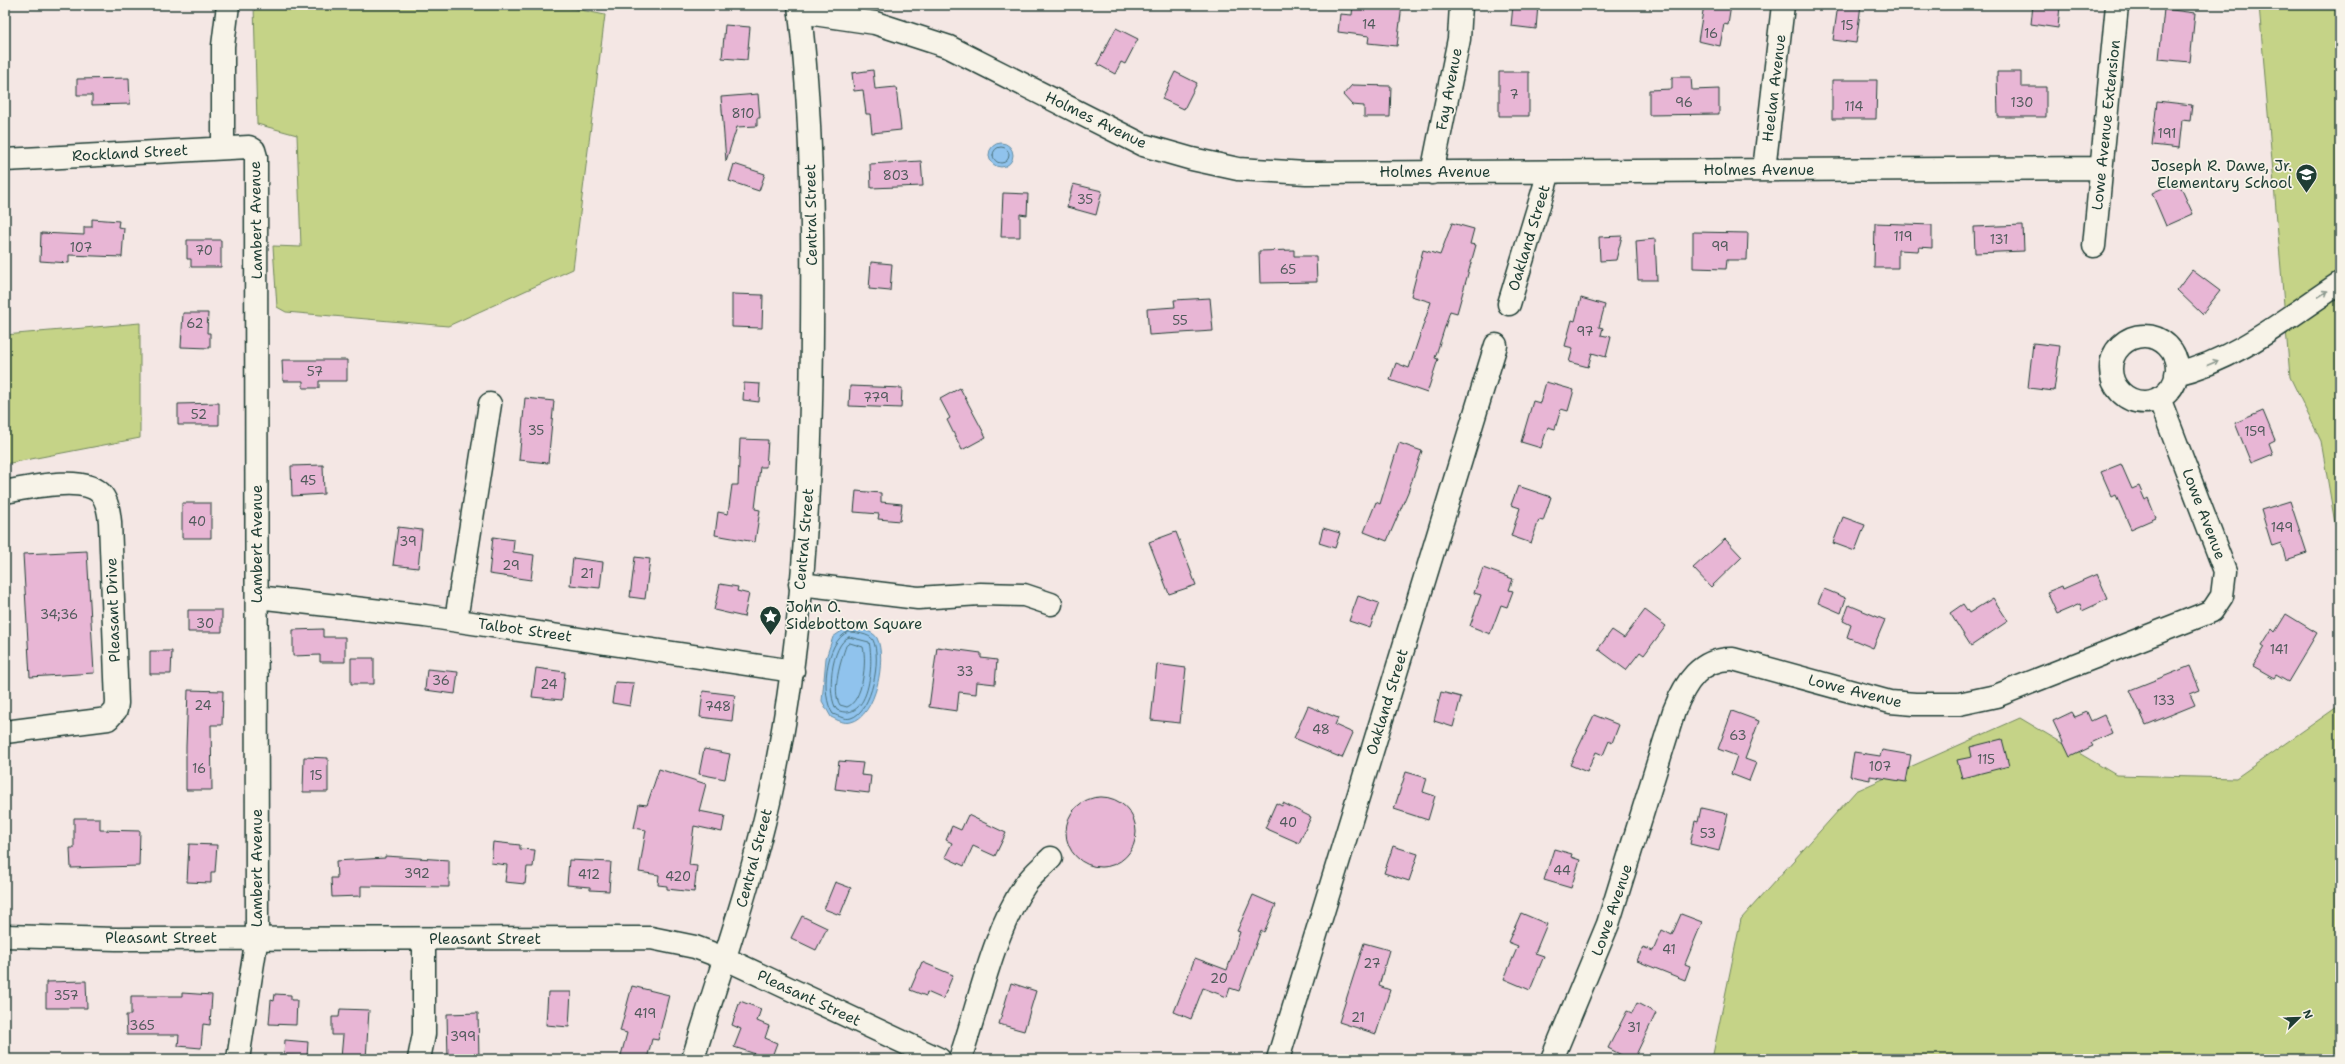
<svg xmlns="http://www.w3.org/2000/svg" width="2345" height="1064" font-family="'Shantell Sans',sans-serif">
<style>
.green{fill:#c5d387;stroke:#72885e}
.water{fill:#90c3ed;stroke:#638da3}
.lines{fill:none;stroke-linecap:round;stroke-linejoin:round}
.shore{stroke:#4c737e;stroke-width:1}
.building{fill:#e8b6d5;stroke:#1f3d34}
.minor-casing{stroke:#1f3d34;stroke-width:25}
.major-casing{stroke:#1f3d34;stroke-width:25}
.minor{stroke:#f7f3e8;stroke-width:22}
.major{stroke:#f7f3e8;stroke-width:22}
.oneway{stroke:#8b988e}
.labels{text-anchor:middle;stroke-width:3.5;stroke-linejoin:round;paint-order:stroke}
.number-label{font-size:13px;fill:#515b5c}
.street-label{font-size:15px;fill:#1f3d34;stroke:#f7f3e8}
.poi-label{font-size:15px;fill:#1f3d34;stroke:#f7f3e8;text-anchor:end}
</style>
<rect width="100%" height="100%" fill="#f4e7e4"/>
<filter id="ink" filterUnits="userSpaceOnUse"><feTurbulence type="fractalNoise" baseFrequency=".025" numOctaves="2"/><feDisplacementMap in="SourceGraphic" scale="8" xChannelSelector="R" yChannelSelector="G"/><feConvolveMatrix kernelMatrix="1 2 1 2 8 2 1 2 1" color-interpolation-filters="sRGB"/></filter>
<g filter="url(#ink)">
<path class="green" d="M254,5h303l48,10 -32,254 -125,57 -162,-14 -9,-5 -4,-61 28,1 -4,-112 -40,-11z
M2259,5h81v548l-19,-112 -31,-64z
M140,323v115l-135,26v-129z
M2340,705v354h-628l29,-140 115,-128 164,-73 96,57 120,3z"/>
<path class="water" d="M989 155a12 12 0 1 1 24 0a12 12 0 1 1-24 0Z
M846,628c9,0 27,2 31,10 10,20 -1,79 -26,84 -7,2 -14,-2 -20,-5l-9,-16 4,-43 7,-21z"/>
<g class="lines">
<path class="shore" d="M993 155a8 8 0 1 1 16 0a8 8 0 1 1-16 0Z
M848,632c6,0 22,2 25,8 9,18 -1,72 -22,78 -6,2 -12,-2 -18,-4 -13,-18 -8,-73 15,-82z
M849,637l20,5c5,21 1,82 -32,68 -11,-14 -6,-66 12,-73z
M850,643l13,4c4,14 0,54 -16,60l-7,-2c-9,-14 1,-45 6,-59z"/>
</g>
<path class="building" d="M1353,5h49l-5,41 -29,-3 1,-7 -31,-4 2,-18 12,1z
M1513,5h25l-2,24 -25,-3z
M1704,5h27l-3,20 -4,-1 -4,22 -22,-5z
M1838,5h23l-5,38 -23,-3z
M2033,5h27l-2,23 -27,-4z
M2164,9l31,4 -5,49 -31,-3z
M725,25l25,2 -3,33 -25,-2z
M1116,28l22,11 -13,25 -4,-2 -6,12 -18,-10z
M873,70l2,19 21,-2 5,43 -29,3 -2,-19h-4l-3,-24 -9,1 -2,-18z
M1175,72l22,11 -13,26 -22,-10z
M1499,72h30v44h-30z
M1997,72h24v15h25v30h-48z
M1672,77h19l1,13 27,-1v25l-70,1v-25l23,-1z
M129,78l1,26 -38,1v-10h-15v-16z
M1832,80h45l-1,39h-44z
M1352,85l39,1 -1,31h-26v-11l-12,-1 -9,-10z
M758,94l2,24h-3v8l-20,1 -11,34 -5,-64z
M2157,101l35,4 -2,16 -8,-1 -3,28 -27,-3z
M921,161l2,25 -52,2 -1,-24z
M734,164l31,10 -6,17 -30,-10z
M2178,181l15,33 -27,12 -14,-33z
M1073,184l29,7 -6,24 -29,-8z
M1003,193l25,1 -1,21 -7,-1v23h-19z
M92,219l27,2 -1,6 6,1 -2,29 -53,-2v8l-29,-2 1,-28 43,2v-8h8z
M1452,223l22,6 -4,15 6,1 -19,68 -7,-2 -15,47 3,1 -11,34 -37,-13 6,-17 13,5 22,-66 -20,-6 12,-46 17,5z
M1875,223l57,2v23l-13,-1 -1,4 -20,-1v18h-24z
M2023,225l1,26 -49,2 -1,-26z
M1693,232l55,1 -1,27h-20l-1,9 -33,-1z
M1622,236l-6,24 -16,1 -1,-24z
M1655,239l2,41h-19l-2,-39z
M187,240h34v27h-30v-8h-4z
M1294,250v6h22l1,26 -57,1 -1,-32z
M871,262l21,2 -2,27 -21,-2z
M2192,270l28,21 -18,23 -25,-24z
M732,294l31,1 -1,33 -30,-1z
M1210,298l3,33 -64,4 -2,-26 28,-2 -1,-7z
M1581,298l24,7 -6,22 4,1 -2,7 10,2 -5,20 -14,-4 -4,14 -19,-5 4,-14 -8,-2 7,-26 3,1z
M183,313h25l-1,20h3v15l-29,-1z
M2033,343l27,3 -6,45 -26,-3z
M282,360h65v21h-28v7h-16v-7h-20z
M1546,382l28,8 -6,21 -7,-2 -6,20 -7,-2 -7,21 -20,-6 12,-41 7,2z
M744,383l16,1 -1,18 -16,-2z
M850,386l52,2 -1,20 -52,-2z
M960,388l26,49 -24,13 -15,-30 3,-2 -10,-19z
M525,398l29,3 -6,62 -29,-3z
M219,403v22h-41v-21z
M2263,411l12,29 -6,3 4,11 -22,9 -16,-40z
M740,439l28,1 -2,27h-6l-5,42 5,1 -5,32 -40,-7 3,-23 10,2 4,-29h6z
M1399,443l23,8 -14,41 -21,49 -23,-9 12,-30 4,2z
M2121,464l11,25 7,-3 6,14 3,-2 8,20 -25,11 -15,-34 -4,2 -11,-25z
M323,465l1,29 -32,2 -1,-30z
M1518,486l33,11 -8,24 -4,-1 -8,23 -20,-7 9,-28 -9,-3z
M856,491l25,2v9l21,2 -2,17 -22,-2 1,-5 -25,-2z
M2290,501l17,52 -21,7 -5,-17 -9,3 -11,-36z
M182,503h29v35h-29z
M1843,517l22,8 -10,26 -22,-8z
M398,527l24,3 -4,38 -25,-3z
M1323,528l17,5 -5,15 -16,-5z
M1176,532l20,53 -27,9 -20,-52z
M493,537l21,3 -1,12 21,3 -3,25 -42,-6z
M1725,539l17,18 -31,30 -18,-19z
M87,551l7,122 -64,4 -7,-123z
M635,557l15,2 -5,40 -15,-2z
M573,558l30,4 -3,26 -30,-3z
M1483,568l30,11 -4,11 4,1 -6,16 -6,-2 -11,29 -20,-8 11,-31 -7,-2z
M2097,574l11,25 -26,12 -2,-7 -23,10 -10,-22 15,-6 1,3z
M720,584l18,3 -1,4 12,3 -5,23 -30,-7z
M1824,589l22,9 -5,15 -23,-10z
M1358,596l21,7 -9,25 -21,-7z
M1993,598l15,23 -37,25 -21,-33 13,-9 6,9z
M1849,605l36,15 -12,28 -26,-11 4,-12 -8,-4z
M188,610h34v22h-34z
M1645,610l21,16 -22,29 -4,-3 -14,18 -28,-21 14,-19 12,8z
M2286,614l31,19 -29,49 -12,-7 -2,3 -21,-12 12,-19 -3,-2 10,-16 3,3z
M323,629v8h22v25h-25v-7l-27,1v-26z
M937,647l44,6v5l16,2 -2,24 -18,-2 -1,12 -17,-2 -2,19 -28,-4z
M150,651h22l-1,23h-21z
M351,658h23v26h-23z
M1157,664l29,4 -6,55 -29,-3z
M2190,666l10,24 -10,4 5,11 -49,20 -16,-35z
M536,668l29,4 -3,28 -30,-3z
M427,669l31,3 -3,22 -30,-4z
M615,682l19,1 -4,23 -18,-3z
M188,690l35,1 -1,34h-11l1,65h-26v-43z
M703,691l32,4 -3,26 -32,-4z
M1441,692l20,5 -8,30 -19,-6z
M1308,706l30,12 -3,7 18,8 -11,25 -48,-20z
M1732,711l27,10 -14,38 11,4 -7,18 -18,-7 6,-18 -19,-7z
M2072,712l3,5 12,-5 4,9 13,-6 8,18 -21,10 2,3 -23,11 -17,-36z
M1594,715l25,10 -7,18 -3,-2 -6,14 -7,-3 -9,20 -17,-7z
M2002,739l7,27 -47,12 -5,-18 15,-3 -2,-10z
M704,749l26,5 -5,25 -26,-5z
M1882,750l29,5 -5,27 -36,-6v4l-20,-4 4,-24 26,4z
M304,757l24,1v34h-25z
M839,761l24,2 -2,12 10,1 -2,17 -34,-4z
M659,769l47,15 -7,27 26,5 -3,16 -28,-6 -5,39 8,1 -3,26 -27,-3v-3l-9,-1 1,-10 -20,-3 7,-42 -12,-2 5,-24 8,1z
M1406,772l21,6 -4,14 12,4 -7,24 -34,-11z
M1066 832a35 35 0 1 1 70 0a35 35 0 1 1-70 0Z
M1276,803l6,3 1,-3 28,14 -12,26 -34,-15z
M1701,808l27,6 -9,37 -29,-7 5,-23 3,1z
M968,815l38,18 -11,23 -22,-10 -9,20 -19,-9 7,-14 -6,-3 6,-14 9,4z
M74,818h26v12l40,1 -1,35 -68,2 -1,-20h4z
M493,842l27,3v4l15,1 -2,17h-6l-2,17 -20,-2 2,-17 -16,-2z
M189,844l28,1 -2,27h-4v11l-24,-1z
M1393,846l25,8 -9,27 -25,-8z
M1554,849l18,5 -1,3 9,3 -9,28 -27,-8z
M385,856l64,4v27l-88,-1v10l-29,1 -1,-19h6l-1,-17 49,-3z
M569,860l42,2 -2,29 -19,-1v-3l-23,-2z
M835,882l16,6 -11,27 -16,-6z
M1253,895l23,10 -12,27 -3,-2 -22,61 -9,-3 -3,9 -24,-9 -12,31 -17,-7 21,-54 32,12 13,-38 -3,-1z
M1521,913l26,11 -12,29 9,3 -14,34 -26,-11 14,-33 -10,-4z
M1681,914l21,8 -17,42 5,2 -5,14 -48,-19 6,-14 10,4 9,-21 10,5z
M802,916l25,12 -11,22 -25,-12z
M1364,943l25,7 -10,36 11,4 -14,44 -37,-12z
M922,962l31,13 -10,24 -16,-7 -1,4 -16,-6z
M86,981l1,27h-41v-26z
M1011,983l25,8 -12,40 -25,-7z
M632,986l37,9 -11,45 -6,-1 -5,20h-27l7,-26 -7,-2z
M548,992h23l-2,35 -23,-2z
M182,993l30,2 -2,30 -7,-1 -2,24 -23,-2 1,-11h-52l-1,-20h5v-19h51z
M275,994l16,1v5h6l-1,25 -27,-1 2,-24 3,1z
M740,1001l21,8 -4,12 12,5 -4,12 12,5 -6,16 -37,-12 7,-18 -9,-4z
M1637,1003l19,10 -22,46h-5l-21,-11 19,-37 5,2z
M340,1009l29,1 -3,49 -25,-1 2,-23h-11v-18h7z
M478,1013l1,46h-31l-1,-45z
M285,1040l23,2 -1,15 -23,-2z"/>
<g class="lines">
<defs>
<path id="minor" d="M800,12l75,11 74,24 194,98 49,14 46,10 68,4 795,-5
M223,148v-102l5,-41
M5,160l244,-13 5,3 2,7 1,780 -19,122
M1764,170l19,-165
M1432,173l27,-134 2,-34
M2094,246l23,-241
M1509,304l40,-132
M2111 369a33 33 0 1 1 66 0a33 33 0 1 1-66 0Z
M2176,374c61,-14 112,-57 164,-91
M5,492c22,-4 81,-18 97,3 6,8 7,18 8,27l7,181 -1,7 -8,9 -103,13
M800,584l118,14 62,-4 44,1 27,9
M257,597l168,19 368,55
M456,620l34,-216
M419,1059l5,-25v-95
M960,1059c19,-55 33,-127 65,-174 7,-10 17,-18 26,-27
M1278,1059l218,-714
M1552,1059l56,-135 66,-213c11,-28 26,-53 59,-52l157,43 25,2h44l37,-8 216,-85 10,-15 3,-25 -66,-173"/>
<path id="major" d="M5,936l111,3 535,-1 44,9 29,11 215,101
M693,1059c26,-86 56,-170 76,-257 34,-154 42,-313 43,-470 1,-109 0,-219 -13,-327"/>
</defs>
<use href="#minor" class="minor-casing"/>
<use href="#major" class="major-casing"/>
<use href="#minor" class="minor"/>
<use href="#major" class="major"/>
</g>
<defs><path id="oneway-shaft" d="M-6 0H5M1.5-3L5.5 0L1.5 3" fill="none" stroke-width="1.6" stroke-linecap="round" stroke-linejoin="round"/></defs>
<g class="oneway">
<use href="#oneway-shaft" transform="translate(2323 294) rotate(-33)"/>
<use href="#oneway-shaft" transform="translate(2213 363) rotate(-23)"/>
</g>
</g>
<defs>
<symbol id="school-pin" viewBox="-11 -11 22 30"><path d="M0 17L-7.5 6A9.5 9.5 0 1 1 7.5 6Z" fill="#1f3d34" stroke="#f7f3e8"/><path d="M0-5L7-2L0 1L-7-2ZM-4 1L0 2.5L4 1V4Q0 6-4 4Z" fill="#fff"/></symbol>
<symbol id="sight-pin" viewBox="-11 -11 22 30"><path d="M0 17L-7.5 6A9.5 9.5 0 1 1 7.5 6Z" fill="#1f3d34" stroke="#f7f3e8"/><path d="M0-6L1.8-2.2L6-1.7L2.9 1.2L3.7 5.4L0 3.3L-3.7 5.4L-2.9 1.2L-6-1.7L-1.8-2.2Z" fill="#fff"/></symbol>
</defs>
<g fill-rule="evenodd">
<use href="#school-pin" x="2294" y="162" width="25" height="34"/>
<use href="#sight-pin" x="758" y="604" width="25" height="34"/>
</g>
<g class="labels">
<g class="number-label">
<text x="1369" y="29">14</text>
<text x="1847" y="30">15</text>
<text x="1711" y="38">16</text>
<text x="1514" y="99">7</text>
<text x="1684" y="107">96</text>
<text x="2022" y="107">130</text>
<text x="1854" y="111">114</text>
<text x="743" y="118">810</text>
<text x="2167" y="138">191</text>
<text x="896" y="180">803</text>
<text x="1085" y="204">35</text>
<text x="1903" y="241">119</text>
<text x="1999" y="244">131</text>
<text x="1720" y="251">99</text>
<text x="81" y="252">107</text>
<text x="204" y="255">70</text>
<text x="1288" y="274">65</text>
<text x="1180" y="325">55</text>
<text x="195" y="328">62</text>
<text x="1585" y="336">97</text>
<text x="315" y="376">57</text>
<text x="876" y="402">779</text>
<text x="199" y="419">52</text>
<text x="536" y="435">35</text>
<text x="2255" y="436">159</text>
<text x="308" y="485">45</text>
<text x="197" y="526">40</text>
<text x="2282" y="532">149</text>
<text x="408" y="546">39</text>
<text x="511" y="570">29</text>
<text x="587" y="578">21</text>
<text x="59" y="619">34;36</text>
<text x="205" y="628">30</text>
<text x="2279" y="654">141</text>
<text x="965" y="676">33</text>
<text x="441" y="685">36</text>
<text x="549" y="689">24</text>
<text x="2164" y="705">133</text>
<text x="203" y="710">24</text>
<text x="718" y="711">748</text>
<text x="1321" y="734">48</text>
<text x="1738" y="740">63</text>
<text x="1986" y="764">115</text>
<text x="1880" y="771">107</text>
<text x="199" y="773">16</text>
<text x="316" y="780">15</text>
<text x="1288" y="827">40</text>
<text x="1708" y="838">53</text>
<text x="1562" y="875">44</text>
<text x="417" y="878">392</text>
<text x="589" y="879">412</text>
<text x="678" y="881">420</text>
<text x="1669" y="954">41</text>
<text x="1372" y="968">27</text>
<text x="1219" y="983">20</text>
<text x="66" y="1000">357</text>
<text x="645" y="1018">419</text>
<text x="1358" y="1022">21</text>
<text x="142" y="1030">365</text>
<text x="1634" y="1032">31</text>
<text x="463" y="1041">399</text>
</g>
<g class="street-label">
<text transform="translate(1774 88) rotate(-83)" y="5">Heelan Avenue</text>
<text transform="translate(1449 89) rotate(-79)" y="5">Fay Avenue</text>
<text transform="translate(1096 120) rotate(26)" y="5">Holmes Avenue</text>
<text transform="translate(2106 125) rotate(-84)" y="5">Lowe Avenue Extension</text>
<text transform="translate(130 153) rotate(-3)" y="5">Rockland Street</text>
<text x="1759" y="175">Holmes Avenue</text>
<text x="1435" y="177">Holmes Avenue</text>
<text transform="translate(811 215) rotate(-91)" y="5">Central Street</text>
<text transform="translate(256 220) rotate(-91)" y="5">Lambert Avenue</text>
<text transform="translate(1529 238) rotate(-73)" y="5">Oakland Street</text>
<text transform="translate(2204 514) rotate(69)" y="5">Lowe Avenue</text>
<text transform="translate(804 539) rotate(-85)" y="5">Central Street</text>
<text transform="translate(257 544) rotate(-90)" y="5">Lambert Avenue</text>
<text transform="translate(113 610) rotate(-92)" y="5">Pleasant Drive</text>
<text transform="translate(525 630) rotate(8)" y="5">Talbot Street</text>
<text transform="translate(1855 691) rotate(14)" y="5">Lowe Avenue</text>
<text transform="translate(1387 702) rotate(-73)" y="5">Oakland Street</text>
<text transform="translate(754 858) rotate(-75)" y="5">Central Street</text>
<text transform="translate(257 868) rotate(-90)" y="5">Lambert Avenue</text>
<text transform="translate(1612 910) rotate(-71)" y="5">Lowe Avenue</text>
<text x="161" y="943">Pleasant Street</text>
<text x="485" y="944">Pleasant Street</text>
<text transform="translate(809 998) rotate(25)" y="5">Pleasant Street</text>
</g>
<g class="poi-label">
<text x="2292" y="171">Joseph R. Dawe, Jr.<tspan x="2292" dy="17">Elementary School</tspan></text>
<text x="786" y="612" text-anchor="start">John O.<tspan x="786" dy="17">Sidebottom Square</tspan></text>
</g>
</g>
<rect width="2345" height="1064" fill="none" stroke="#f7f3e8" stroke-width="20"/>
<rect x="10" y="10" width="2325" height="1044" fill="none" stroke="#1f3d34" stroke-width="1.5" filter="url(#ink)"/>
<g transform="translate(2299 1018) rotate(67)" stroke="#f7f3e8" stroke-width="3" paint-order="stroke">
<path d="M0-3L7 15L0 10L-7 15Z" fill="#1f3d34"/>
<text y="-6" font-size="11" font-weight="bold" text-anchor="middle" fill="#1f3d34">N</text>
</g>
</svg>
